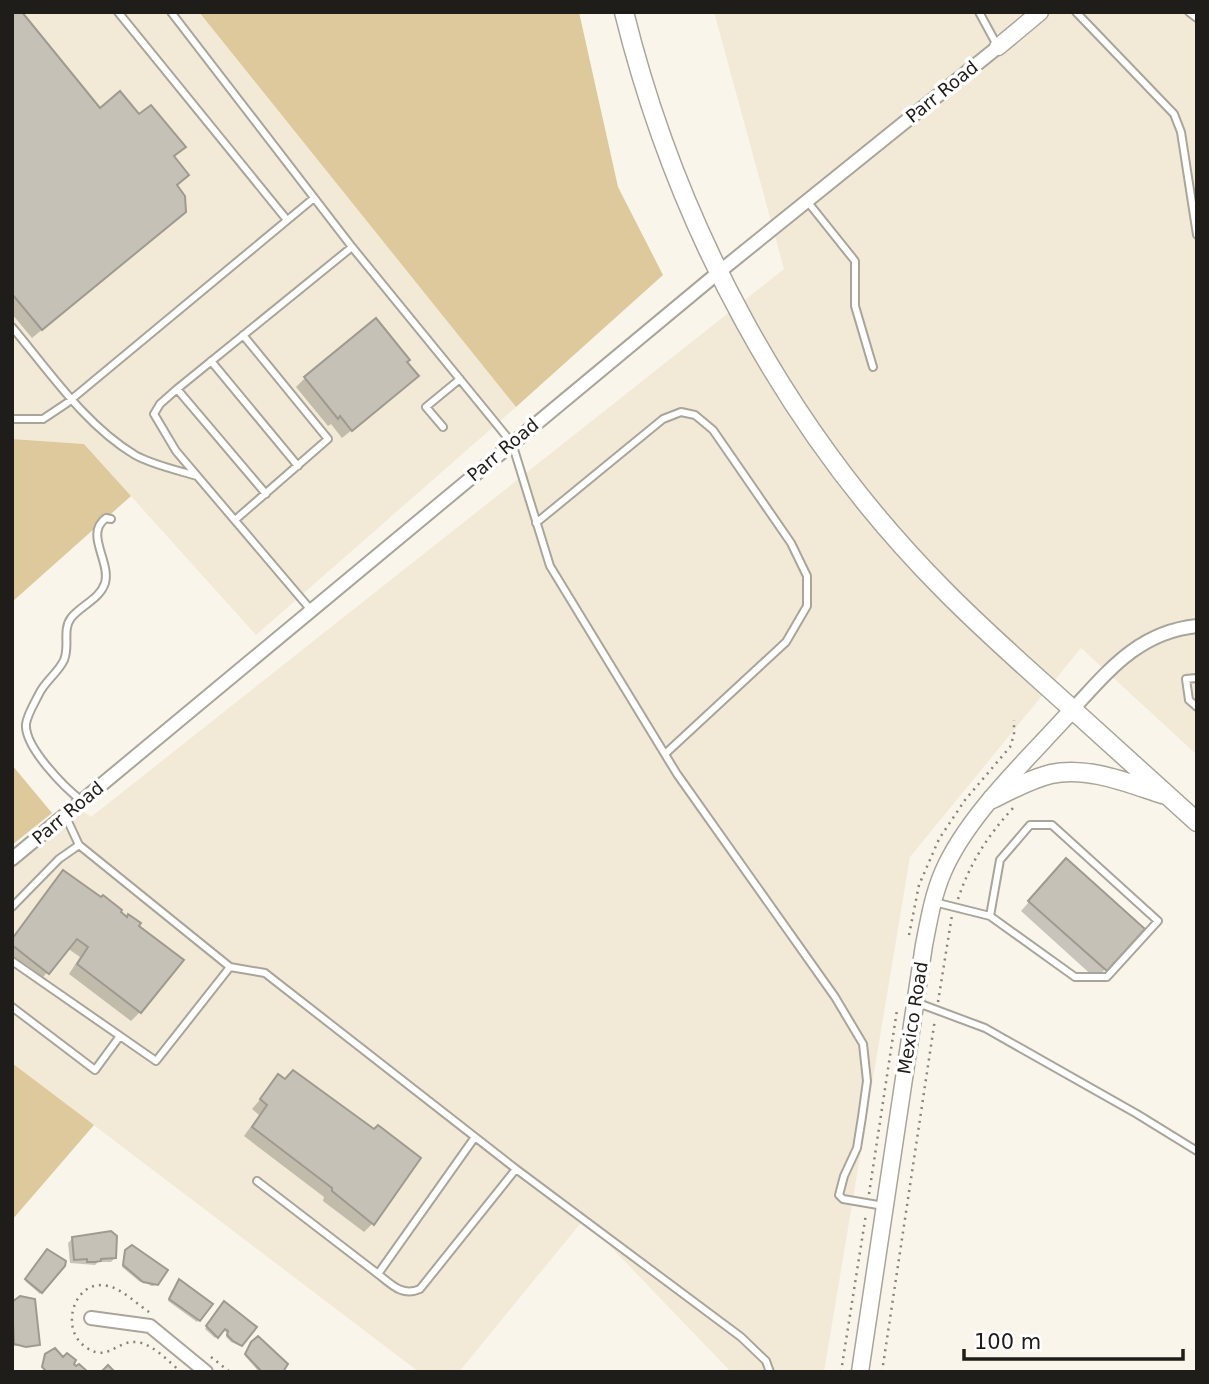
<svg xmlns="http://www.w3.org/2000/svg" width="1209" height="1384" font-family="'DejaVu Sans',sans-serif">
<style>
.built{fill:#f2ead7}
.green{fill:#ddc99b}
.shadow{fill:#0003}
.building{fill:#c5c1b6;stroke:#9f9a90;stroke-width:2}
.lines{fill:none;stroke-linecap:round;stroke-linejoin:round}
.service-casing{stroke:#a9a59a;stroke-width:10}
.minor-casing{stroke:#a9a59a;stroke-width:16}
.tertiary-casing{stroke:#a9a59a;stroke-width:19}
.secondary-casing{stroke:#a9a59a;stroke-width:21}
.path{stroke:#87837c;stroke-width:2.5;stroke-dasharray:2 5;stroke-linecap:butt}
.service{stroke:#fff;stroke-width:6}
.minor{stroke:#fff;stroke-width:12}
.tertiary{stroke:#fff;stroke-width:16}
.secondary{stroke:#fff;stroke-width:18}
.labels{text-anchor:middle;stroke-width:7;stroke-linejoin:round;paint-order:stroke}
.street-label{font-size:18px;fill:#1f1d19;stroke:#fff}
</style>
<rect width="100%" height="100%" fill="#faf5ea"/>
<path class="built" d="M12,12h187l317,395 -260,228 -172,-191 -72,-5z
M714,12h483v743l-116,-107 -171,209 -86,515h-93l-147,-153 -125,153h-40l-407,-309v-204l64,-53 15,11 693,-548z"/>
<path class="green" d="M199,12h380l39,175 45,88 -147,132z
M12,439l72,5 47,52 -119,106z
M12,765l40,48 -40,32z
M12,1063l82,62 -82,95z"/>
<path class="shadow" d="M12,12l88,98 39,7 44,30 -10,10 1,64 -142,117 -20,-24z
M405,362l3,23 -66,53 -11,-14 -3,2 -32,-39 9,-9z
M1057,870l85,59 -46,50 -75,-68z
M63,873l77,139 -9,9 -62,-47 11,-17 -13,-9 -28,34 -27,-21v-23z
M279,1077l95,55 -1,91 -9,9 -41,-31 1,-4 -80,-61 15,-21 -7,-6z
M72,1239l43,19 -4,4h-13l-3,3 -25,-2 -2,-20z
M47,1251l17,14 -24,29 -15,-13z
M126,1251l30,33 -2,2h-3l-7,-5 -4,1 -18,-15z
M179,1281l31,24 -13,17 -29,-21 3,-9z
M224,1303l30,25 -14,18 -9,-4 -5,-5 1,-4 -4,-3 -8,8 -10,-9z
M12,1304l26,40 -1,2h-24z
M250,1346l30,26h-21l-14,-16z"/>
<path class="building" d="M12,12h10l78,96 20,-17 19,23 12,-9 35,42 -12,9 15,19 -12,10 8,11 1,16 -144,118 -30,-36z
M376,318l34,42 -3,2 12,14 -67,55 -12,-15 -2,3 -34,-42z
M1066,858l79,71 -38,42 -79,-70z
M63,870l38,27 2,-2 19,15 -1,2 6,5 1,-3 13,9 -2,3 45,34 -43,53 -64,-49 11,-17 -11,-8 -28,35 -37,-29v-6z
M293,1070l81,59 4,-4 43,33 -47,67 -42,-34v-3l-80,-61 15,-22 -7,-6 18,-25 7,5z
M111,1231l6,5 -1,22 -15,1v2l-6,1h-8v-3l-13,1 -2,-23z
M132,1245l36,25 -10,15 -15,-3 -20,-17 2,-15z
M47,1249l19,12 -1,5 -23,27 -17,-14z
M179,1279l34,25 -13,17 -31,-22z
M20,1296l15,3 5,46 -14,2 -12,-3 -2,-42z
M224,1301l33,26 -15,19 -9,-5 -6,-6 1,-4 -3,-2 -7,9 -12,-12z
M258,1336l30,28 -5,8h-21l-17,-18 6,-12z
M55,1348l8,9 4,-4 9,7 -2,4 2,2 3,-2 9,8h-41l-5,-5 3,-13z
M108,1365l7,7h-14z"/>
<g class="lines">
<defs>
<path id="service" d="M118,12l169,208
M171,12l181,235
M979,12l18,33
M1076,12l98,102 7,18 16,103
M1189,12l8,6
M807,201l48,60v45l18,61
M12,327c37,44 73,98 123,128 18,10 42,15 62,21
M211,361l87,105
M177,389l89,105
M12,419h31l24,-16 247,-205
M443,427l-17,-20 34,-28
M235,520l93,-81 -85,-104
M536,523l127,-104 18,-7 14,3 18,15 78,113 16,33v30l-21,36 -121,112
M311,610l-135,-159 -22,-37 6,-10 17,-15 175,-142 160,196 38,123 127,208 158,223 28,47 4,37 -5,36 -5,31 -13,28 -5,19 4,4 41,7
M1197,678l-11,1 3,21 8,7
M82,801c-17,-13 -58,-54 -56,-77 1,-9 9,-22 13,-30 6,-13 19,-21 25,-34 6,-14 -2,-30 7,-42 9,-12 29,-19 34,-35 6,-22 -21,-49 1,-65l5,1
M934,902l56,14 85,61h32l51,-56 -106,-96h-22l-30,35 -10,56
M12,907l47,-48 20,-14
M12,961l144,100 74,-94 -151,-122 -14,-30
M230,967l35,6 251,196 225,168 25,24 4,11
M918,1003l67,25 152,86 60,37
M12,1007l83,63 25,-34
M475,1137l-97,137c13,10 24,23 42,15l96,-120
M257,1181l121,93"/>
<path id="minor" d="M1073,709c36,-39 66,-77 124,-83
M12,859l707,-587 279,-225
M91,1318l59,8 56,46"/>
<path id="tertiary" d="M998,47l42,-35
M860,1372l64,-427c5,-25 9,-50 19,-73 25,-58 87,-115 130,-163"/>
<path id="secondary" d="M624,12c53,215 163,420 319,577 41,42 85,80 128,119 42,38 84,76 126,114
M992,799c19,-9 38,-20 59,-25 37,-8 77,9 111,20"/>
</defs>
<use href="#service" class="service-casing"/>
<use href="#minor" class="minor-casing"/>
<use href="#tertiary" class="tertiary-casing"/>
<use href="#secondary" class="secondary-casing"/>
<path class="path" d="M958,899c12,-36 30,-64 56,-92
M909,935l10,-50 20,-46 26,-39 45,-53 4,-12v-15
M938,1002l14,-87
M869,1194l28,-184
M149,1312c-12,-8 -27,-23 -41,-26 -33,-8 -48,40 -25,59 24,20 32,-5 54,-3 16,2 32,20 44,30
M211,1357l19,15
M841,1372l25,-158
M882,1372l53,-353"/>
<use href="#service" class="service"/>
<use href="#minor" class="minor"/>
<use href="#tertiary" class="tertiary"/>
<use href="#secondary" class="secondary"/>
</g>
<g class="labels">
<g class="street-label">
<text transform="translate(942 92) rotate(-39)" y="6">Parr Road</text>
<text transform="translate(503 450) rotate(-40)" y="6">Parr Road</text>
<text transform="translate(68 813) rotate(-40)" y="6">Parr Road</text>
<text transform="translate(913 1018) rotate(-81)" y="6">Mexico Road</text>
</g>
</g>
<rect width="1209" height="1384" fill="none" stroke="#1f1d19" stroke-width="28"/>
<path d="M964 1349v10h219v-10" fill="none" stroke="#1f1d19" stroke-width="3.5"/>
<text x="974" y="1349" font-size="21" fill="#1f1d19" stroke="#ffffff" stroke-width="5" paint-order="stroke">100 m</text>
</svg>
